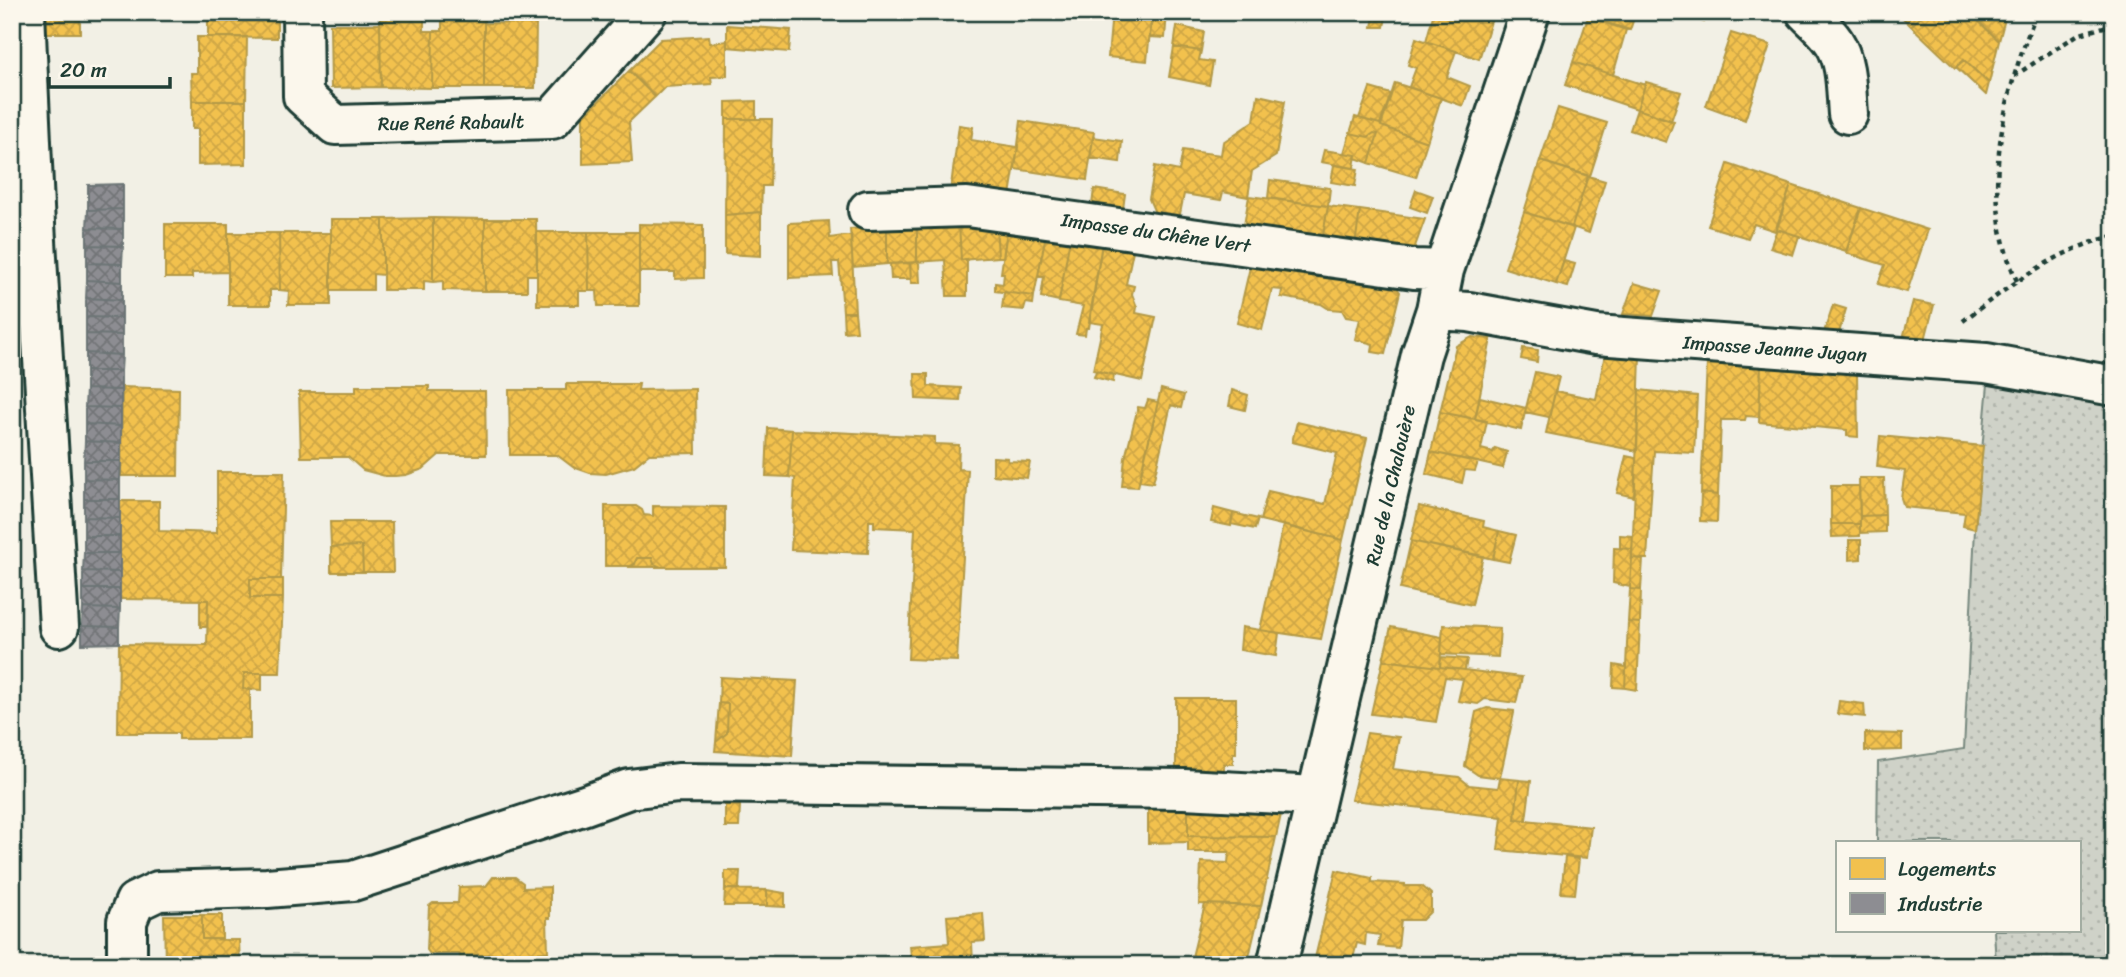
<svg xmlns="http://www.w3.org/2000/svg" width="2126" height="977" font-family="Sriracha,sans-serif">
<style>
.green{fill:url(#green-dots);stroke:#77887e;stroke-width:2}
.homes{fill:url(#homes-cross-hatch);stroke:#b39946;stroke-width:2}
.industry{fill:url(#industry-cross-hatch);stroke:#6c7576;stroke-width:2}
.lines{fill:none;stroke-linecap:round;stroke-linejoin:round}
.minor-casing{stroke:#1f3d34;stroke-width:44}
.path{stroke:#1f3d34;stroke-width:4.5;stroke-dasharray:5 5;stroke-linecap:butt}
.minor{stroke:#fbf7ec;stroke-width:38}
.labels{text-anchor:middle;stroke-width:7;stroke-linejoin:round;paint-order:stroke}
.street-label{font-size:19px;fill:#1f3d34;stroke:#fbf7ec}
</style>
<defs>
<pattern id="green-dots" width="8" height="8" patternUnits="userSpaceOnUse" patternTransform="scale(1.75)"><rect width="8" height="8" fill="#cfd2c8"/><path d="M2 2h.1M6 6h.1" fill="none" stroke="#b1b5ac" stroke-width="1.8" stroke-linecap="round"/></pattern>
<pattern id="homes-cross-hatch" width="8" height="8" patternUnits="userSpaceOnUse" patternTransform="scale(1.75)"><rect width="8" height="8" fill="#f2c14e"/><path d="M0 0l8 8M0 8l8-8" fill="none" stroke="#cfa745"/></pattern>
<pattern id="industry-cross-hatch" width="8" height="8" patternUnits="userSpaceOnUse" patternTransform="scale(1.75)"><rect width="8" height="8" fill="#8d8d92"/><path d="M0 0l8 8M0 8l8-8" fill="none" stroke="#737478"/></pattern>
</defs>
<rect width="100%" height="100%" fill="#f2f0e5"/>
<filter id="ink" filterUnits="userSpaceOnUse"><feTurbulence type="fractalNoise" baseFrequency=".0143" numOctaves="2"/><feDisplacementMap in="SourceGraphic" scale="14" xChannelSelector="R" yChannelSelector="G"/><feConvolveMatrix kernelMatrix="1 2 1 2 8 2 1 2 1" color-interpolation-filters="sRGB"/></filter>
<g filter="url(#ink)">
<path class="green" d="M1988,384l126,23v558h-118l-2,-35h85v-88h-202l1,-80 86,-13 11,-220z"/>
<path class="homes" d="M38,12h42v21h-42z
M208,12h69v26l-69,-1z
M1112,12h40l-5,49 -39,-4z
M1152,12h15l-2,26 -15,-1z
M1375,12h12l-3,15h-12z
M1434,12h60l-15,47 -53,-18z
M1589,12h47l-6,18 -42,-13z
M1674,12h33l-3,10z
M1897,12h28l-14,14z
M1925,12h44l30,29 -10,42 -25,-23 -9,8 -44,-42z
M1969,12h34l3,3 -7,26z
M424,16v15h9l-1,57 -51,-1 -1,-70z
M442,16h42v72h-52l1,-57h9z
M1588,17l38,13 -13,45 -40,-13z
M484,23l52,1 -1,64h-51z
M330,24h50l1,63 -50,1z
M727,25l64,5 -2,22 -62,-5z
M1177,26l27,6 -3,19 -27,-4z
M1731,33l39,12 -25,75 -39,-14z
M709,36l1,7 17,-2v35l-16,1 1,7 -47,3 -10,10 -26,-26 32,-32z
M197,37h50l-1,64h-54l-1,-28h6z
M1416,38l40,13 -9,26 23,9 -7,20 -54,-19 7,-19 -8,-3z
M1174,47l27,4 -2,9 14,2 -4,23 -40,-8z
M1964,60l25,23 -3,12 -30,-28z
M1573,62l72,23 -8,24 -72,-24z
M629,71l26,26 -26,25 3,40 -49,2v-47z
M1646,82l35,10 -10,29 -34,-12z
M1395,83l46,15 -14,44 -46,-16z
M1370,88l21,6 -11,30 -21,-6z
M1258,95l27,6 -9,55 -24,15 -4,26 -25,-5 -2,8 -37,-6 -5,25 -23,-4 -7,-16 6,-33 24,5 4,-21 38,5 2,-13 31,-21z
M192,101h54v63l-48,1v-36h-6z
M756,101v18h-30v-17z
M1558,108l49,15 -17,53 -50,-15z
M1637,109l37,12 -8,21 -36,-12z
M1355,117l25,7 1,2 46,16 -11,35 -47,-14 9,-29 -4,-1 -6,4 -18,-4z
M726,119h46l-2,67h-8l-1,26 -36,3z
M1021,121l73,11 -7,48 -72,-11z
M959,125l14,2 -2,13 47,7 -8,48 -59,-9z
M1350,133l18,4 6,-4 4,1 -9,29 -14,-5 1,-3 -12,-2z
M1093,137l29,4 -2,21 -30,-4z
M1324,150l32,5 -2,13 -33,-6z
M1540,161l48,15 -16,51 -48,-15z
M1728,164l63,21 -16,46 -21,-7 -6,14 -40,-12z
M1334,165l24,4 -3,17 -24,-4z
M1588,176l17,5 -16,52 -17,-6z
M1270,180l60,8 -2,18 -60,-8z
M1791,185l70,23 -15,43 -69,-22z
M1094,189l31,5 -2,15 -31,-4z
M1416,190l17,6 -6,17 -17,-6z
M1249,196l79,10 -6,35 -79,-10z
M1328,206l32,4 -5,35 -33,-4z
M1861,208l67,22 -21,62 -29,-8 7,-19 -39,-12z
M1360,210l65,9 -12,33 -58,-7z
M761,212v44l-36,-2v-39z
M1524,212l50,16 -18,56 -51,-16z
M433,218l52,1v72l-42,-1v-9l-10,1z
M433,218v64l-9,-1v9h-41v-71z
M331,219h52v56l-10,-1v16h-42z
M485,219h51l1,56h-10v16h-42z
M829,221l1,17 21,-3 4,77h-12l-4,-50h-7l1,14 -44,2v-55z
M996,222l12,2 -5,33h-5z
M996,222l2,35 -37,3 -2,-37z
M959,223l2,37 6,-1v37h-20l-2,-36 -28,2v-36z
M165,224h63v48l-36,1v5h-27z
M639,224l64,1v53l-28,1v-7h-36z
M1008,224l39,5 -13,67 -39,-5v-8l8,1 1,-11h-3z
M917,226v36l-30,2v-37z
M887,227v37l-34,3 -3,-38z
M1047,229l24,3 -12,69 -18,-4 3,-20 -6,-1z
M1777,229l22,7 -6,19 -23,-7z
M537,232h51l1,59h-10v14h-42z
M588,232h51v74h-41l-1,-15h-8z
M1071,232l32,5 -14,91h-3l-1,7 -9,-1 7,-28 -24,-4z
M228,233h51l1,57h-10v15h-42z
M279,233h52v72h-43l1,-14 -9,-1z
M1103,237l32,4 -9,43 8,2 -2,8 5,13 -1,6 20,4 -14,64 -49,-11 10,-46 -14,-2z
M1564,261l11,3 -7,23 -12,-3z
M919,262l1,21h-9l-1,-20z
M910,263l1,16h-20l-1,-15z
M1250,267l144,17 6,8 -15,62 -13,-2 1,-8 -18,-5 5,-20 -14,-2 -4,-7 -13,-1 -8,-5 -40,-7 1,-7 -10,-1 -10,41 -25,-7z
M1634,283l28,8 -9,25 -30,-2z
M1004,292l30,4 -1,8 -7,-1 -2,7 -22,-2z
M1913,301l21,4 -9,35 -22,-2z
M1833,305l13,4 -7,24 -15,-1z
M843,312h12l2,19 -13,1z
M1472,337l19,2 -16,80 -35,-7 16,-66z
M1523,348l15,2 -1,12 -16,-3z
M1605,354l35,1 -3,96 -91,-18 9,-42 41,8z
M1707,362l54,5 -2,50 -13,-1 -1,4h-24l-3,75 -17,-2z
M1761,367l96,7 1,63 -11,-1v-6l-88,-8z
M1096,371l18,4 -1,7 -19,-5z
M1535,372l24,5 -10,40 -24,-5z
M915,374h13v12l33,2 -1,13 -44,-2z
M566,384h73l-1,6 57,-1 1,64 -47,1 -15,12 -28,8 -16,-1 -17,-6 -16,-12h-47l-1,-65h57z
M356,386h73v5h56l1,64h-47l-16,14 -17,6 -11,1h-10l-22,-6 -15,-13h-47l-2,-65h57z
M122,387l57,2 -1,87h-57z
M1161,389l23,6 -3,13 -10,-3 -18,78 -14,-2z
M1232,390l16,5 -3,15 -16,-4z
M1639,390l58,6 -3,57 -40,-2 -7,108 -15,-1z
M1480,397l46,11 -5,22 -46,-11z
M1148,400l10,2 -20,85 -16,-1 3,-28 13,-51 7,1z
M1440,412l47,9 -6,28 12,3 2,-4 12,4 -4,16 -72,-16z
M1297,422l70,16 -24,102 -83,-20 8,-29 57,13 12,-51 -45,-11z
M768,428l24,2 -3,47 -23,-1z
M792,430l143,7v7l24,1 -1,24 10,1 -11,191 -49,-2 7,-130 -41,-2v-6h-5l-1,32 -77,-3 4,-72 -6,-1z
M1880,436l103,10 -8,83 -12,-3 2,-13 -61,-6 -3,-9 4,-27 -28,-4z
M1431,452l47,10 -3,9 -10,-1 -3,13 -36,-9z
M1626,456l10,2 -2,39 -17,-4z
M993,457l15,1v3l22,1 -3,16 -34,-3z
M217,472h67l-3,107h-31v19h33l-3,75h-36l-1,16 7,1v49h-71v-6h-61l1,-89 88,1 1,-45 -88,-1v-98h39v30l58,2z
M1859,478h25l1,37 -25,1z
M1831,486h28l1,38h-29z
M1701,493l17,2 -1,27 -17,-1z
M605,506h31l6,4 2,5 9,1v-10l72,1v60h-64l-7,-3 -2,-6h-15l-4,8h-28z
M1419,506l65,15 -1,6 16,4 -6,28 -82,-18z
M1214,508l19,5 -2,13 -20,-4z
M1233,513l25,6 -3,10 -24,-5z
M1885,515v17l-25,1v-17z
M330,522h62l1,50h-30l-1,-26 -31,1z
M1831,524h29v12l-28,1z
M1283,525l60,15 -22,99 -61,-9z
M1499,531l17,4 -7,27 -16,-3z
M1620,535l13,1 -1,13 -12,-1z
M1849,540h12v19l-12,1z
M1411,541l72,15 -11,49 -72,-16z
M362,546l1,26h-32v-25z
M1614,548l18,1 -2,38 -17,-4z
M637,558h15l2,6 7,3h-33l7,-3z
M1632,558l11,1 -2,31 -11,-1z
M250,579h33v19h-33z
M1630,589l11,1 -1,33 -12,-1z
M200,600h8l-1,27h-7z
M1628,622l12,1 -3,67 -12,-2z
M1443,625l57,3 -2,29 -57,-3z
M1242,627l37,6 -3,23 -36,-6z
M1391,627l51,10 -2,30 -57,-7z
M1441,657l26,2 -2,11 -25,-3z
M1383,660l57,7 82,10 -6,26 -31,-4 -7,5 -20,-3 5,-22 -18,-2 -9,45 -65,-8z
M1614,665l12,2 -1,21 -12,-1z
M244,673h18v17l-19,-1z
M720,677l77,4 -5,75 -77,-5 1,-9 11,-9 1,-29 -9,-1z
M1176,698h60v55h-3v11h-9v8h-48z
M1839,701l25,3 1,13 -28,-3z
M719,703l9,1 -1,29 -11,9z
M1487,708l27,3v2l-14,65 -22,-3 -13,-9 11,-54z
M1367,733l32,4 -6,32 66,8 10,8 29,3 2,-10 19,2 -4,39 76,8 -4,31 -89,-8 4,-33 -151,-17z
M1865,733l37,1v16l-37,1z
M1519,780l12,1 -5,39 -11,-1z
M725,805l15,1 -1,21h-14z
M1148,809h40v27l88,1 -15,69 -62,-2 2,-42 27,1 1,-11h-41v-10l-40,1z
M1188,809l37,1h57l-6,27 -88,-1z
M1565,857l14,2 -4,35 -14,-1z
M1336,870l36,8v4l33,2v2h17l9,8v17l-9,9h-21l-3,28 -20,-2 2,-11 -14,-2 -1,12 -8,-2 -5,19 -37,-4z
M725,871h15l-1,18h-14z
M493,877h22l8,6v5l27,-1v31h-3l1,34 -88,4 -1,-2h-29l-3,-4 2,-44 4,-3h25l1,-16 27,-1z
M725,889l42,1v16h-43z
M767,890l18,3v14l-18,-1z
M1205,904l56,2 -14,59h-57z
M983,913l2,28 -13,1 1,23h-61l-2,-19 39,-3 -2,-27z
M164,915h38v24l37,1 1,25h-75z
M202,915h20v24h-20z"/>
<path class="industry" d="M123,184v25l-35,1v-25z
M123,209v20l-36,-1 1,-18z
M87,228l36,1v17l-36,-1z
M87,245l36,1 -1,18 -35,-1z
M87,263l35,1v18l-35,-2z
M87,280l35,2v18l-36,-2z
M86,298l36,2v18l-36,-1z
M86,317l36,1v17l-36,-1z
M86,334l36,1v20l-36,-2z
M86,353l36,2 -1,16h-35z
M86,371h35v19l-35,-1z
M86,389l35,1v18l-36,-1z
M85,407l36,1v18l-36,-2z
M85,424l36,2v17l-36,-2z
M85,441l36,2v18h-37z
M84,461h37l-1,19 -36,-1z
M84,479l36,1v19h-36z
M84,499h36v19l-36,-1z
M84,517l36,1v18h-36z
M84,536h36v17h-36z
M84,553h36v19l-37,-1z
M83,571l37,1v17h-37z
M83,589h37v20l-37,-1z
M83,608l37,1 -1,18 -37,-1z
M82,626l37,1v16l-37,1z"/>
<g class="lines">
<defs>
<path id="minor" d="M25,12l9,195 25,420
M302,12l1,84 32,29 217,-6 95,-107
M1806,12c9,9 21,19 28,30 13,20 12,48 14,72
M868,210l99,-3 447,62 30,1
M1436,310l33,2 127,23 390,28 128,23
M127,965v-44l8,-19 23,-11 109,-3 86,-7 232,-76 44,-16 49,-6 506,6 132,7
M1277,965l144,-610 15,-45 8,-40 86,-258"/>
</defs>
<use href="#minor" class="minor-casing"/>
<path class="path" d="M2014,76l63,-41 37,-11
M2017,281c-39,-84 -14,-187 20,-269
M1963,321c45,-34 94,-72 151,-85"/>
<use href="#minor" class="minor"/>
</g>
</g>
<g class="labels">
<g class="street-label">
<text transform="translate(451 122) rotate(-1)" y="7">Rue René Rabault</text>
<text transform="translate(1156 232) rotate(8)" y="7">Impasse du Chêne Vert</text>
<text transform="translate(1775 348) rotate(4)" y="7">Impasse Jeanne Jugan</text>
<text transform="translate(1390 485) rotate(-77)" y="7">Rue de la Chalouère</text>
</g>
</g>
<rect width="2126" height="977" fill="none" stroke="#fbf7ec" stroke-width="42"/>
<rect x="21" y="21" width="2084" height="935" fill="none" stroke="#1f3d34" stroke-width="2.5" filter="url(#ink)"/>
<rect x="1836" y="841" width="245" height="91" fill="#fbf7ec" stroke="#a3ada2" stroke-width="2"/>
<rect x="1850" y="858" width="35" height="21" fill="#f2c14e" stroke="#a3ada2" stroke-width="2"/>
<text x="1898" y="876" font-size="21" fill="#1f3d34">Logements</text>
<rect x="1850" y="893" width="35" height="21" fill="#8d8d92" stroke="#a3ada2" stroke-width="2"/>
<text x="1898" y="911" font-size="21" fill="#1f3d34">Industrie</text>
<path d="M49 77v10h121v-10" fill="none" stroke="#1f3d34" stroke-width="3.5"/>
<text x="60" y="77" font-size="21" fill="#1f3d34" stroke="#fbf7ec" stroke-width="5" paint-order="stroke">20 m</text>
</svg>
